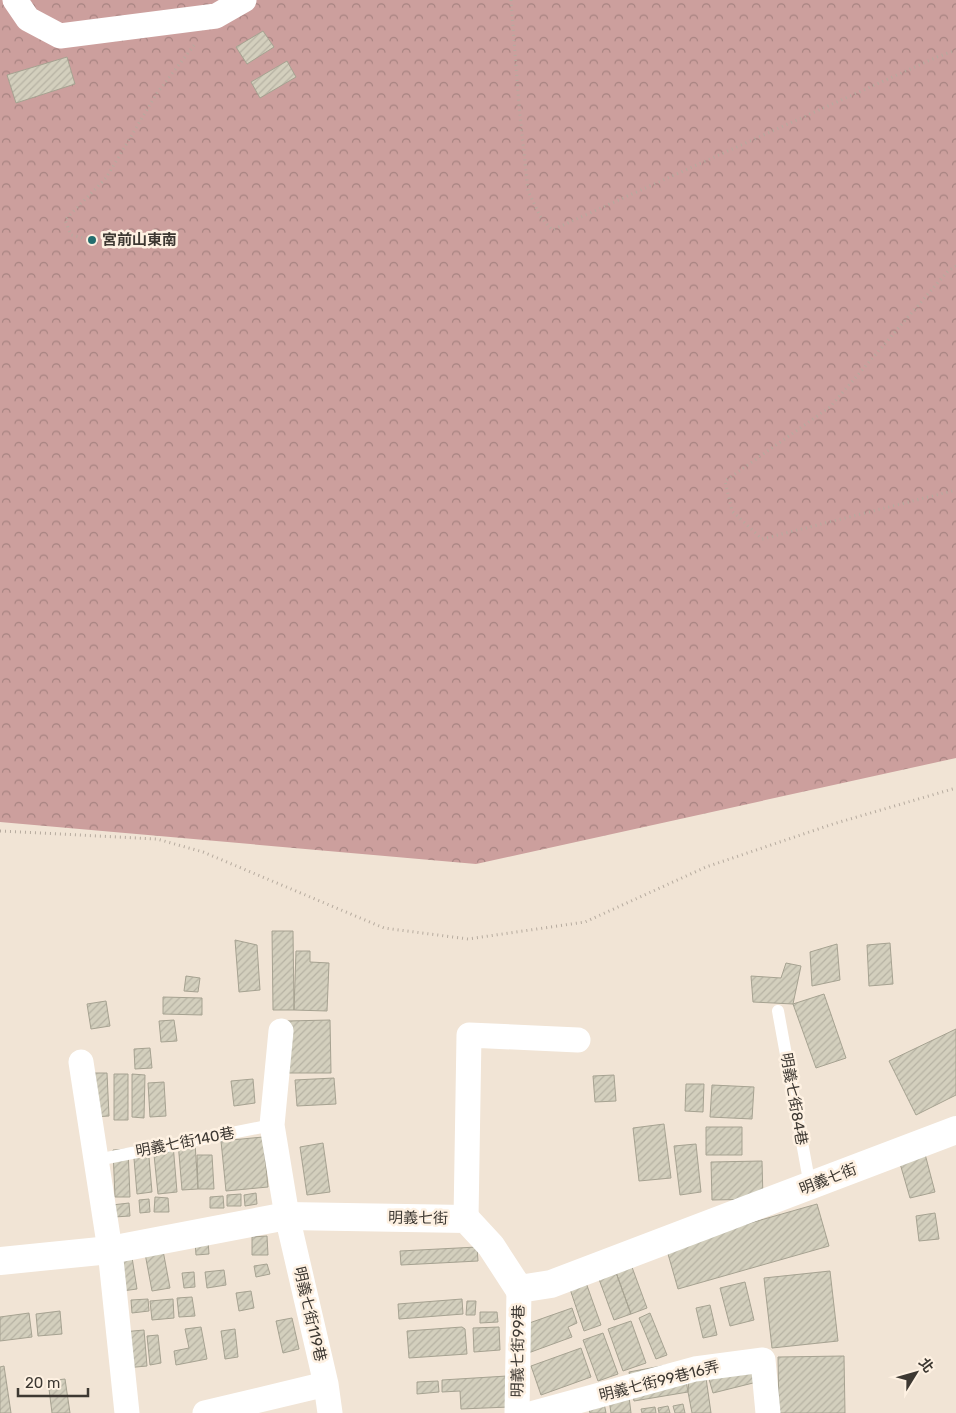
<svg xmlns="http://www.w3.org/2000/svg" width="956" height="1413" font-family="Rubik,'Noto Sans TC',sans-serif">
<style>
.forest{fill:url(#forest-crowns)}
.building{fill:url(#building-hatch);stroke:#a6a291}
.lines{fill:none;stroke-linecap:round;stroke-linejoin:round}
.path{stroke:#b6ab9f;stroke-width:3;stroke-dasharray:1 4;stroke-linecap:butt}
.lane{stroke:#fff;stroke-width:12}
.street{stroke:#fff;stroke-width:25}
.secondary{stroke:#fff;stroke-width:28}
.poi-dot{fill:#236e6f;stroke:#fef1e2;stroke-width:2}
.labels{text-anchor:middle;stroke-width:5;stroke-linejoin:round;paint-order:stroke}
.poi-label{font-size:15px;font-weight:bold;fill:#3d3832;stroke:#fef1e2;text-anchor:start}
.street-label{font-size:15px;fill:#3d3832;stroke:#fef1e2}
</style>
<defs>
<pattern id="forest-crowns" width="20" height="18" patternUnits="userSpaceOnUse" patternTransform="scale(1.25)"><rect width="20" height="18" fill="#cc9f9d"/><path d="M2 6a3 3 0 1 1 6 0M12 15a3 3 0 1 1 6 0" fill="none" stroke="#a78381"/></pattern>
<pattern id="building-hatch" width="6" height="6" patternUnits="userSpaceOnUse" patternTransform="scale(1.25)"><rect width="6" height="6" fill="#d3cfbd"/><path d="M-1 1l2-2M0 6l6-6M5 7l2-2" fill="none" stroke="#b6b2a3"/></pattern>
</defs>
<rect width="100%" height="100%" fill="#f1e4d5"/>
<path class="forest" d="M0,0h956v758l-480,106 -476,-42z"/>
<path class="building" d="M263,31l11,16 -27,17 -11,-17z
M67,57l8,27 -59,19 -9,-28z
M287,61l9,16 -36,21 -9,-16z
M272,931h21l1,79h-21z
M235,940l22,5 3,45 -21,2z
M890,943l3,41 -24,2 -2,-41z
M837,944l3,36 -28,6 -2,-34z
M296,951h14v11l19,1 -2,48 -33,-1z
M786,963l15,3 -8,38 -40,-2 -2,-26 30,2z
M186,976l14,2 -2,14 -14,-1z
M824,994l22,64 -30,10 -23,-64z
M163,997l39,1v17l-39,-1z
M106,1001l4,25 -19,3 -4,-25z
M174,1020l3,21 -16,1 -2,-21z
M330,1020l1,53h-42l-2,-52z
M956,1029v66l-40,20 -27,-54z
M150,1048l2,20 -17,1 -1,-20z
M90,1073h17l2,43 -17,1z
M114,1074h14v46h-14z
M132,1074l13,1 -1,43 -12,-1z
M614,1075l2,26 -21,1 -2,-26z
M334,1078l2,26 -39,2 -2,-26z
M253,1079l2,24 -21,3 -3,-25z
M164,1082l2,34 -16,1 -2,-34z
M686,1084h18l-1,28 -18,-1z
M712,1085l42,2 -2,32 -42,-2z
M664,1124l7,54 -32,3 -6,-53z
M706,1127h36v28h-36z
M263,1137l5,50 -42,4 -5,-50z
M178,1142l17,1 3,46 -16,1z
M323,1143l7,49 -23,3 -7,-48z
M173,1144l4,48 -19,2 -5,-49z
M696,1144l5,48 -21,3 -6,-49z
M148,1146l4,46 -15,2 -4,-47z
M128,1149l2,48h-15l-2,-47z
M925,1154l10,38 -25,6 -11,-38z
M197,1155h15l2,34h-16z
M762,1161l1,38 -51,1 -1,-38z
M256,1193l1,11 -12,2 -1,-11z
M241,1194v12h-14v-11z
M223,1196l1,12h-14v-11z
M155,1197l13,1 1,14h-15z
M149,1199l1,13 -10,1 -1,-13z
M129,1203l1,13 -16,1 -2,-12z
M817,1204l12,42 -151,43 -12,-42z
M935,1213l4,26 -20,2 -3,-25z
M267,1236l1,19h-16v-18z
M208,1241l1,13 -13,1 -1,-13z
M162,1245l8,43 -18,3 -8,-43z
M477,1247l1,14 -77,4 -1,-14z
M131,1251l6,38 -15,2 -7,-37z
M629,1259l18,49 -16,6 -18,-50z
M267,1264l3,10 -14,3 -2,-11z
M613,1264l18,50 -17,6 -18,-49z
M224,1270l2,15 -19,3 -2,-16z
M830,1271l8,70 -66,7 -8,-70z
M194,1272l1,15 -11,1 -2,-15z
M584,1277l17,48 -17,6 -16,-48z
M745,1282l9,38 -24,6 -10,-38z
M251,1291l3,17 -15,3 -3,-18z
M192,1297l3,19 -16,1 -2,-19z
M148,1299l1,12 -17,2 -1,-13z
M173,1299l1,19 -22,2 -2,-19z
M462,1299l1,15 -64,5 -1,-15z
M467,1301h9l-1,14h-9z
M710,1305l7,30 -14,3 -7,-30z
M572,1308l5,15 -9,4 4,10 -52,19 -2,-29z
M60,1311l2,23 -24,2 -2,-22z
M480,1312h17l1,10 -18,1z
M29,1313l3,24 -32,4v-24z
M650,1313l17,42 -11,4 -17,-41z
M292,1318l7,31 -16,4 -7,-32z
M631,1321l15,42 -23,8 -15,-42z
M201,1327l6,32 -31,6 -2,-14 15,-3 -4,-19z
M462,1327l3,2 2,25 -58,4 -2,-27z
M499,1327l1,23 -26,2 -1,-24z
M235,1329l3,28 -13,2 -4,-28z
M144,1330l3,36 -22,2 -3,-36z
M603,1333l15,41 -20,7 -15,-41z
M158,1335l3,28 -11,2 -3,-29z
M581,1348l10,29 -50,18 -10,-29z
M844,1356l1,57h-66l-1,-56z
M751,1361l6,21 -44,11 -6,-21z
M683,1362l5,30 -54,9 -5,-29z
M4,1366l7,47h-11v-46z
M507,1376l2,31 -48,2 -1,-18 -18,1v-12z
M706,1378l5,35h-19l-4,-21 1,-12z
M65,1379l5,34h-18l-4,-32z
M438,1381l1,11 -22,2v-12z
M629,1397l2,16h-20l-2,-13z
M604,1403l2,10h-16l-2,-7z
M683,1404l2,9h-10l-2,-7z
M668,1406l2,7h-11l-1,-5z
M655,1407l1,6h-14l-1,-4z"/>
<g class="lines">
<path class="path" d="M511,0l8,105 9,86 12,25 12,14 385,-173 19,-7
M92,240l-21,-5 -6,-15 41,-42 51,-85 38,-49
M956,266l-8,5 -118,136 -105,74 7,30 30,28 194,-49
M0,831l157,8 46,13 181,76 84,11 117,-17 121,-55 127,-43 123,-36"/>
<path class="lane" d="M778,1011l32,175
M97,1160l175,-35"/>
<path class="street" d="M15,0l13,19 32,17 156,-20 28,-16
M281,1031l-9,94 15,91 39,168 4,29
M81,1062l29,188 17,163
M466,1219l3,-184 109,5
M205,1413l121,-29
M517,1413l2,-124
M534,1413l161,-44 68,-9 5,53"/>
<path class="secondary" d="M0,1261l110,-11 177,-34 179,3 25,27 28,43 32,-5 405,-154"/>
</g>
<circle class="poi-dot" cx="92" cy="240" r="5"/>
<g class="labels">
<g class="poi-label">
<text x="102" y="245">宮前山東南</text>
</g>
<g class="street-label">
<text transform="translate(794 1099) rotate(80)" y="5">明義七街84巷</text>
<text transform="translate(185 1142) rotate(-11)" y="5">明義七街140巷</text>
<text transform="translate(828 1179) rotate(-21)" y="5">明義七街</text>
<text transform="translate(418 1218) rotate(1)" y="5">明義七街</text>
<text transform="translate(310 1314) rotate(77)" y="5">明義七街119巷</text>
<text transform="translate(518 1351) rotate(-89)" y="5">明義七街99巷</text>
<text transform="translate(659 1381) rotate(-14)" y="5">明義七街99巷16弄</text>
</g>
</g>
<g transform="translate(916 1373) rotate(53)" stroke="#fef1e2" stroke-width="4" paint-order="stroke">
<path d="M0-4L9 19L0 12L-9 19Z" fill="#3d3832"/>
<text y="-8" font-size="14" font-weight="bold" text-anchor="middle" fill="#3d3832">北</text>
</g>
<path d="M18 1388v8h70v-8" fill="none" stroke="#3d3832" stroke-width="2.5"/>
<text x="25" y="1388" font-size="15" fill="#3d3832" stroke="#fef1e2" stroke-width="4" paint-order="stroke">20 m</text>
</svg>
